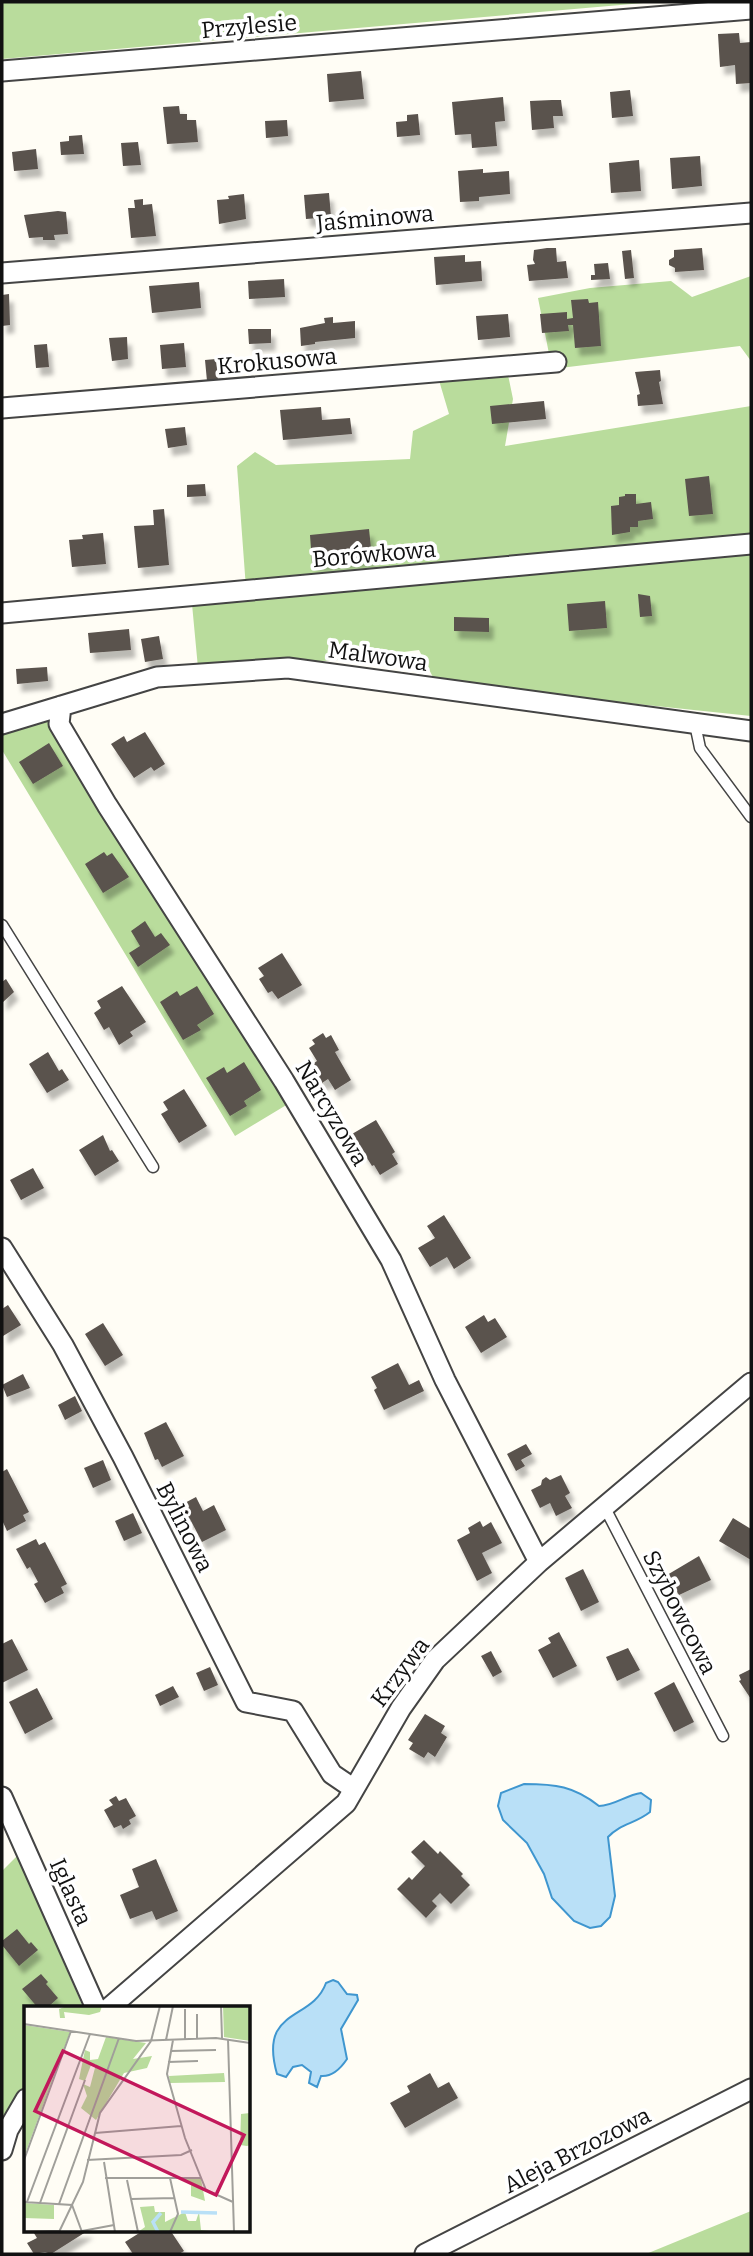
<svg xmlns="http://www.w3.org/2000/svg" width="753" height="2256" font-family="Bitter,serif">
<style>
.forest{fill:#b9dc9c}
.water{fill:#b9e0f7;stroke:#3f96cf;stroke-width:2}
.building{fill:#5a524d;filter:url(#shadow)}
.lines{fill:none;stroke-linecap:round;stroke-linejoin:round}
.lane-casing{stroke:#444;stroke-width:13}
.street-casing{stroke:#444;stroke-width:23}
.lane{stroke:#fff;stroke-width:10}
.street{stroke:#fff;stroke-width:19}
.labels{text-anchor:middle;stroke-width:7;stroke-linejoin:round;paint-order:stroke}
.street-label{font-size:23px;fill:#111;stroke:#fff}
.inset-river{fill:none;stroke:#b9e0f7;stroke-width:3.5}
.inset-road{fill:none;stroke:#a09f9a;stroke-width:2}
.view{fill:#c2185b;fill-opacity:0.15;stroke:#c2185b;stroke-width:3.5}
.inset-edge{fill:none;stroke:#111;stroke-width:3.5}
</style>
<defs>
<filter id="shadow"><feDropShadow dx="4.5" dy="8" stdDeviation="2" flood-color="#0004"/></filter>
</defs>
<rect width="100%" height="100%" fill="#fffdf5"/>
<path class="forest" d="M2,2h653l-653,57z
M751,276v85l-11,-15 -188,23 -14,-71 52,-10 81,-7 21,16z
M506,365l7,34 -8,47 246,-40v310l-315,-33 -17,-33 -79,10 -142,8 -6,-64 55,-2 -10,-136 18,-14 21,13 134,-6 3,-28 36,-17 -11,-37z
M49,719l239,385 -53,32 -233,-386v-15z
M17,1856l66,151 -57,1v86l-24,26v-249z
M751,2211v43h-105z"/>
<path class="water" d="M524,1784c31,0 50,2 75,22 15,0 27,-11 42,-13l10,7 -1,12c-15,12 -29,11 -42,25l7,59 -5,21 -9,9 -11,2 -16,-7 -22,-23 -8,-24 -17,-31 -24,-23 -5,-14 3,-13z
M333,1980l5,2 9,12 10,1 1,5 -17,29 6,30c-6,9 -14,18 -26,17l-4,11 -8,-4 2,-11 -9,-7 -9,2 -7,10 -9,-3c-19,-67 35,-52 49,-91z"/>
<path class="building" d="M739,33l1,10 11,-1v41l-15,1 -1,-19 -15,2 -2,-33z
M361,71l3,28 -35,3 -2,-28z
M630,90l3,26 -21,2 -2,-26z
M503,97l2,24 -10,1 2,24 -25,2 -1,-14 -16,1 -3,-33z
M552,100h9l2,16h-10l1,12 -22,2 -2,-29z
M179,106l1,8h7v6h9l2,22 -31,2 -4,-37z
M418,114l2,21 -23,2 -1,-15 11,-1v-6z
M287,120l1,16 -22,2 -1,-17z
M82,135l2,19 -23,1 -1,-13 9,-1v-5z
M138,142l3,23 -18,1 -2,-23z
M36,149l2,20 -24,2 -2,-19z
M700,156l2,30 -30,3 -2,-31z
M639,160l2,31 -30,2 -2,-30z
M483,169v4l26,-2 1,23 -31,3v4l-19,1 -2,-31z
M329,193l2,24 -25,2 -2,-24z
M244,194l2,25 -27,5 -2,-24 12,-1 -1,-3z
M143,199v6l9,-1 4,32 -25,2 -3,-30h7l-1,-8z
M58,211l8,1 2,22 -14,1 1,5h-12v-3l-14,1 -5,-23z
M547,248h9l1,14 9,-1 2,17 -39,3 -2,-16 8,-1 -2,-4 1,-10z
M702,248l2,22 -29,2v-4l-6,-3v-5l5,-3v-7z
M631,250l3,28 -9,1 -3,-28z
M465,255v7l16,-1 1,20 -46,4 -2,-28z
M608,263l2,16 -19,1v-5h4l-1,-11z
M284,279l1,18 -36,2 -1,-18z
M199,282l2,26 -49,5 -3,-27z
M9,294l1,31 -8,1v-31z
M588,299l1,4 9,-1 3,44 -26,2 -2,-23h-5l1,6 -27,2 -2,-19 27,-2v7l6,-1 -2,-18z
M508,314l2,23 -32,3 -2,-24z
M333,317v6l22,-2v17l-40,4v2l-14,2 -1,-18 25,-5 -1,-5z
M248,329h23v14l-22,1z
M127,337l1,22 -16,2 -3,-23z
M184,343l2,24 -24,2 -2,-24z
M47,344l2,23 -13,1 -2,-23z
M216,359l2,21 -11,1 -2,-21z
M660,370l1,11 -2,1 4,22 -25,2 -1,-11 3,-1 -5,-22z
M544,401l2,18 -54,5 -2,-18z
M321,407l1,13 28,-2 2,16 -69,6 -3,-30z
M185,427l2,18 -19,3 -3,-19z
M709,476l4,38 -24,2 -4,-37z
M205,484l1,12 -19,1v-12z
M625,494h11v10l15,-2 2,17 -15,2v6h-8v5l-18,3 -1,-29 8,-1v-8l6,-1z
M164,509l5,56 -31,3 -4,-42 20,-1 -1,-15z
M369,529l3,29 -60,5 -2,-28z
M103,533l3,31 -34,3 -3,-27 14,-1 -1,-4z
M638,594l12,2 2,20 -12,1z
M605,601l2,27 -38,3 -2,-27z
M454,617l35,1v14l-35,-1z
M129,629l2,21 -41,3 -2,-20z
M159,636l4,23 -18,3 -4,-23z
M47,667l1,14 -31,3 -1,-15z
M145,732l20,32 -11,7 -3,-4 -17,11 -23,-34 13,-8 3,6z
M49,743l14,23 -30,18 -14,-22z
M104,852l3,4 5,-3 17,24 -26,16 -18,-29z
M145,921l10,16 6,-4 9,12 -32,22 -9,-14 11,-7 -9,-15z
M282,953l20,32 -24,14 -6,-8 -4,2 -9,-14 5,-3 -6,-8z
M6,979l8,13 -12,11v-21z
M122,986l24,36 -16,10 3,4 -14,9 -10,-18 -5,3 -10,-17 7,-5 -4,-7z
M197,986l17,28 -17,11 4,5 -18,10 -23,-38 17,-11 3,5z
M323,1033l3,5 5,-3 8,15 -4,2 16,28 -16,10 -7,-11 -6,4 -11,-18 6,-4 -8,-13 6,-4 -3,-4z
M48,1052l11,19 3,-2 7,11 -22,13 -18,-29z
M244,1062l17,28 -17,11 3,5 -17,10 -24,-38 18,-11 3,6z
M184,1089l23,37 -28,17 -18,-29 7,-4 -5,-8z
M376,1120l19,32 -3,2 6,10 -18,11 -6,-10 -2,1 -20,-32z
M103,1135l7,16 2,-1 7,11 -24,15 -16,-26z
M33,1168l11,20 -23,12 -11,-20z
M444,1215l27,43 -17,11 -7,-12 -17,10 -12,-19 17,-10 -8,-12z
M8,1305l13,20 -18,11 -1,-27z
M484,1315l4,7 7,-4 12,19 -26,16 -16,-26z
M103,1323l20,32 -18,11 -20,-32z
M398,1363l11,22 10,-5 5,11 -40,19 -10,-20 3,-2 -6,-11z
M23,1374l7,14 -23,9 -5,-12z
M75,1396l7,15 -17,9 -7,-15z
M166,1422l18,34 -22,11 -4,-8 -3,1 -11,-27z
M526,1444l6,10 -11,6 4,6 -9,5 -9,-17z
M103,1460l8,20 -18,8 -9,-20z
M7,1469l22,43 -6,3 3,6 -19,10 -5,-11v-48z
M561,1475l9,18 -5,3 7,12 -16,8 -6,-13 -10,5 -9,-18 10,-5 1,-5 4,-3 4,3z
M196,1497l7,14 11,-6 12,25 -24,12 -12,-23 -3,2 -8,-15z
M133,1513l9,20 -18,8 -9,-20z
M733,1518l18,11v31l-32,-19z
M480,1521l3,6 8,-5 11,21 -20,10 10,20 -15,8 -20,-41 13,-7 -2,-5z
M36,1539l3,6 6,-3 22,42 -6,3 3,6 -19,10 -11,-19 4,-2 -8,-15 -3,2 -11,-20z
M699,1556l12,24 -32,15 -12,-20z
M583,1569l16,33 -18,9 -16,-33z
M559,1632l18,34 -24,12 -15,-28 13,-7 -3,-5z
M12,1639l16,31 -26,13v-39z
M628,1648l12,22 -23,11 -11,-24z
M491,1651l11,21 -9,5 -12,-21z
M210,1667l8,18 -14,6 -8,-18z
M751,1669v30l-12,-18 2,-1 -2,-5z
M674,1682l20,40 -20,10 -20,-39z
M173,1686l6,11 -19,9 -5,-11z
M37,1688l16,31 -28,15 -16,-32z
M425,1714l20,12 -4,7 6,4 -12,20 -7,-5 -4,6 -15,-9 4,-6 -5,-3z
M116,1796l3,5 7,-3 10,18 -7,4 2,4 -8,5 -2,-4 -7,3 -10,-18 9,-5 -4,-5z
M424,1840l14,14 2,-3 23,23 -2,2 9,9 -19,19 -11,-11 -8,8 5,5 -11,12 -29,-29 12,-12 3,3 13,-14 -14,-14z
M156,1859l22,52 -22,9 -4,-9 -22,8 -10,-24 19,-8 -7,-18z
M17,1929l12,15 2,-2 7,8 -19,16 -17,-21v-4z
M41,1974l7,8 -2,2 12,14 -11,10h-9l-16,-19z
M430,2073l8,15 11,-6 9,16 -53,30 -15,-25 20,-11 -3,-6z
M32,2230h57l-38,24 -6,-2 -11,2 -7,-11 10,-5z
M144,2230h26l14,21 -5,3h-46l-8,-12z"/>
<g class="lines">
<defs>
<path id="lane" d="M695,724l5,24 51,69
M2,925l151,242
M604,1506l119,230"/>
<path id="street" d="M2,71l749,-62
M2,273l749,-60
M2,408l554,-46
M2,613l749,-69
M61,706l-2,18 48,81 177,276 107,179 54,120 94,182
M2,724l155,-47 131,-9 463,63
M2,1248l61,97 60,112 123,245 47,9 39,63 22,15
M2,1797l94,211
M109,2008l237,-205 55,-95 34,-48 104,-98 212,-179
M2,2150l6,-20 18,-31
M425,2254l326,-165"/>
</defs>
<use href="#lane" class="lane-casing"/>
<use href="#street" class="street-casing"/>
<use href="#lane" class="lane"/>
<use href="#street" class="street"/>
</g>
<g class="labels">
<g class="street-label">
<text transform="translate(249 26) rotate(-5)" y="8">Przylesie</text>
<text transform="translate(375 218) rotate(-5)" y="8">Jaśminowa</text>
<text transform="translate(277 361) rotate(-5)" y="8">Krokusowa</text>
<text transform="translate(374 554) rotate(-5)" y="8">Borówkowa</text>
<text transform="translate(378 656) rotate(8)" y="8">Malwowa</text>
<text transform="translate(332 1113) rotate(59)" y="8">Narcyzowa</text>
<text transform="translate(185 1527) rotate(63)" y="8">Bylinowa</text>
<text transform="translate(680 1612) rotate(63)" y="8">Szybowcowa</text>
<text transform="translate(400 1672) rotate(-53)" y="8">Krzywa</text>
<text transform="translate(71 1892) rotate(66)" y="8">Iglasta</text>
<text transform="translate(577 2150) rotate(-27)" y="8">Aleja Brzozowa</text>
</g>
</g>
<g transform="translate(24 2006)">
<rect width="226" height="226" fill="#fffdf5"/>
<path d="M43,0h35l-2,6 -11,3 -25,-3 1,6h-5l-1,-9zM199,0h27v35l-26,-4zM0,19l46,7 -46,125zM82,31l40,6 -13,16 19,-3 -5,12 -23,5 -28,47 -15,-12 6,-12 -4,-12 7,3 6,-23 -5,1 -6,16 -6,-2 6,-29 5,2v8l8,-1zM200,67l1,9 -55,1 -1,-7zM226,107v32l-3,1 -7,-1 1,-31zM161,173h16l4,22 -14,-5v-12zM0,197l30,2v14l-30,-1zM130,200l1,6h10v10l20,-10 3,9h8l3,-9 2,18 18,2h-81l7,-5 -5,-20z" fill="#b9dc9c"/>
<path class="inset-river" d="M157,206l36,1M134,226l-5,-10 8,-9"/>
<path class="inset-road" d="M197,0l1,32M173,8v25M0,18l112,17 80,-3 34,5M161,33v-30M204,33l6,193M142,34l7,-34M149,34l-6,34 18,64 21,52 27,12M147,45l45,-1M144,56l30,-1M71,127l86,-7M0,154l47,-129M63,154l94,-5 11,-5M80,156l11,70M81,172h96M146,172l8,36 -8,18M103,174l11,52M107,193l43,-1M0,196l48,3 10,27M3,196l63,-168M16,197l45,-123M35,198l60,-166M58,225l32,-6M1,226l34,-1M35,226l24,-50 17,-69 51,-72 9,-35"/>
<path class="view" d="M39,45l181,84 -28,60 -181,-84z"/>
<rect width="226" height="226" class="inset-edge"/>
</g>
<rect width="753" height="2256" fill="none" stroke="#111111" stroke-width="7"/>
</svg>
